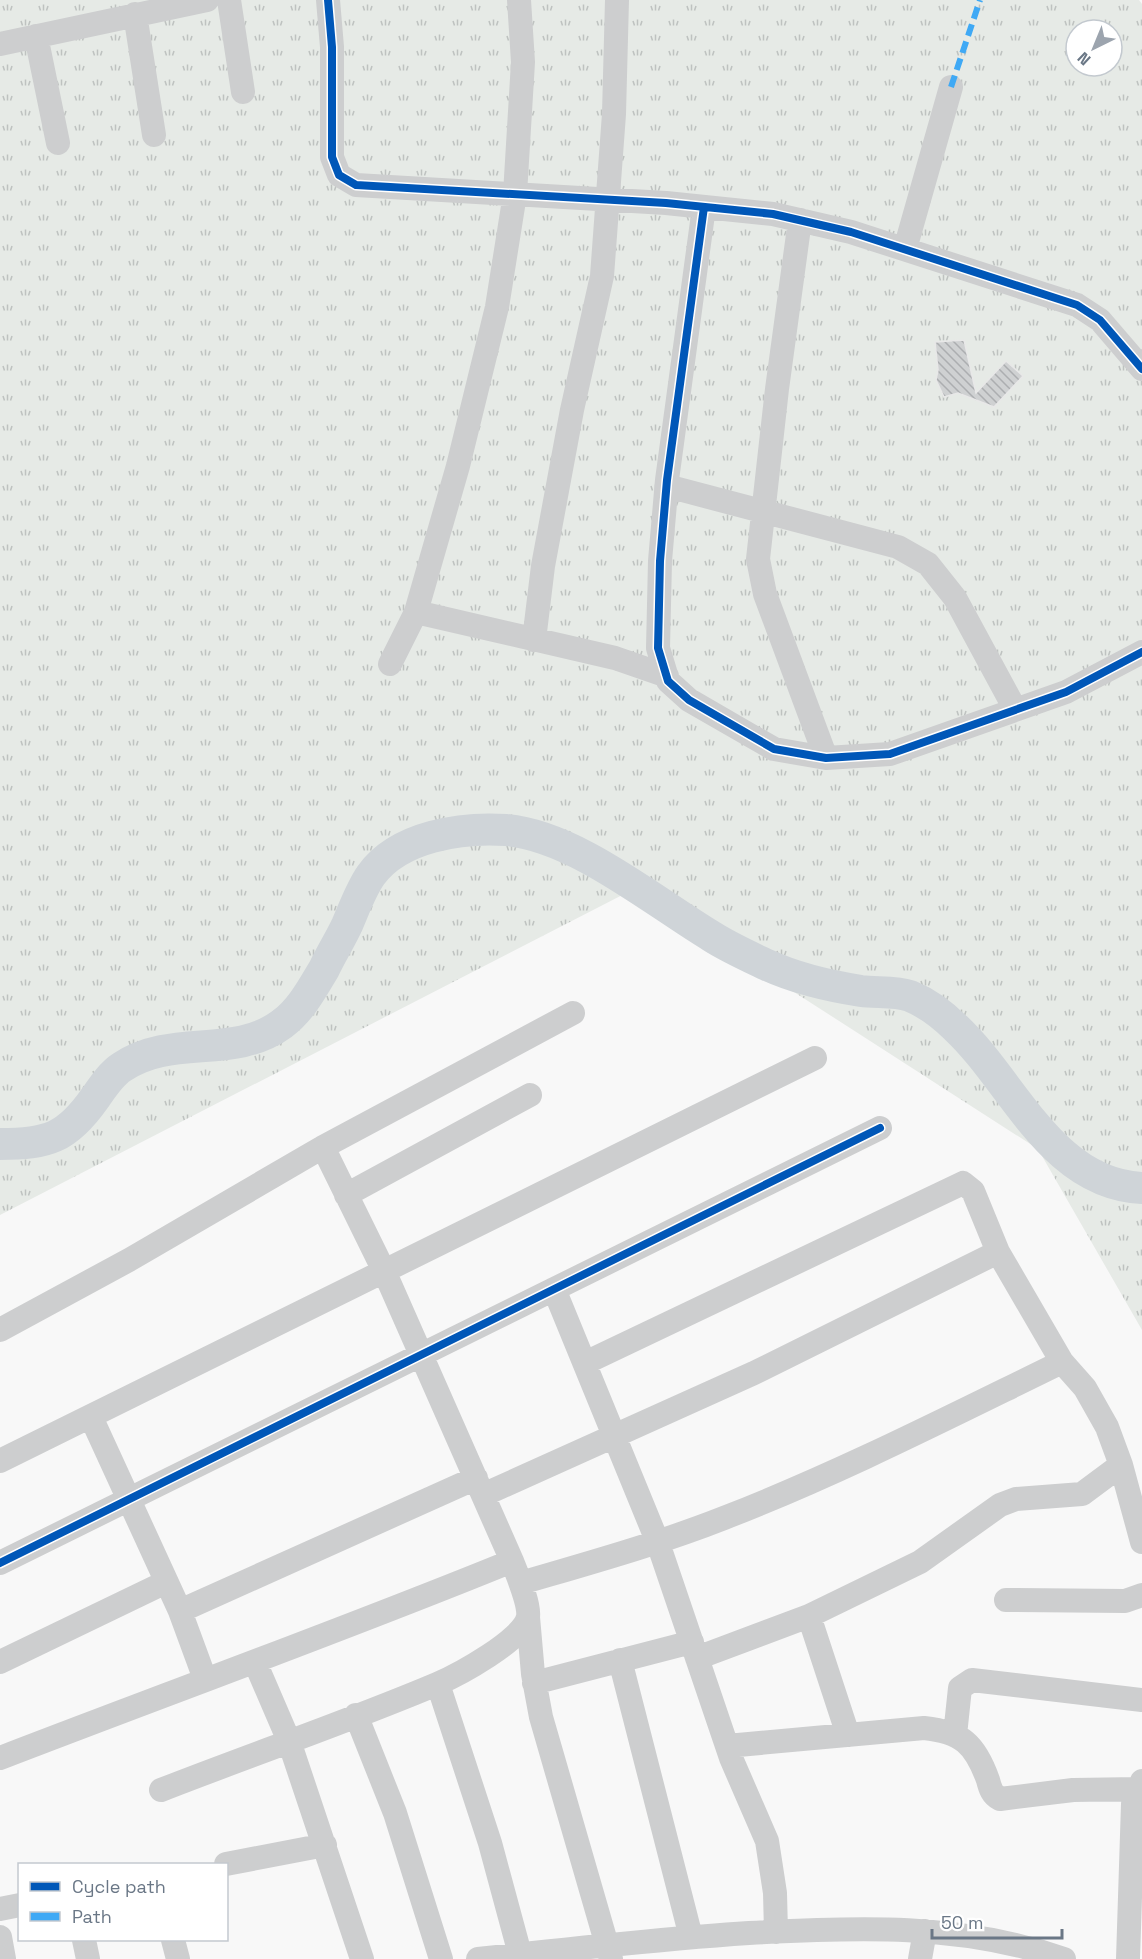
<svg xmlns="http://www.w3.org/2000/svg" width="1142" height="1959" font-family="'Space Grotesk',sans-serif">
<style>
.grass{fill:url(#grass-tufts);fill-rule:evenodd}
.lines{fill:none;stroke-linecap:round;stroke-linejoin:round}
.river{stroke:#cfd4d8;stroke-width:32}
.building{fill:url(#building-back-hatch);stroke:#e8e8e8;stroke-width:1.5}
.minor{stroke:#cdcecf;stroke-width:24}
.quiet{stroke:#3fa9f5;stroke-width:6;stroke-dasharray:12 6;stroke-linecap:butt}
.cycleway-casing{stroke:#fff;stroke-width:11}
.cycleway{stroke:#0057b8;stroke-width:8}
</style>
<defs>
<pattern id="grass-tufts" width="24" height="20" patternUnits="userSpaceOnUse" patternTransform="scale(1.5)"><rect width="24" height="20" fill="#e6eae6"/><path d="M3 7l-1-3M5 7V3M7 7l1-3M15 17l-1-3M17 17v-4M19 17l1-3" fill="none" stroke="#bec2c0"/></pattern>
<pattern id="building-back-hatch" width="6" height="6" patternUnits="userSpaceOnUse" patternTransform="scale(1.5)"><rect width="6" height="6" fill="#cfd1d2"/><path d="M-1 5l2 2M0 0l6 6M5-1l2 2" fill="none" stroke="#acaeb0"/></pattern>
</defs>
<rect width="100%" height="100%" fill="#f8f8f8"/>
<path class="grass" d="M0,0h1139l3,4v1326l-104,-181 -404,-260 -634,326zM1076,30h36v36h-36z"/>
<g class="lines">
<path class="river" d="M0,1144c48,0 67,-6 95,-46 7,-10 16,-24 27,-31 51,-34 111,-7 160,-43 19,-14 30,-35 42,-55 7,-15 16,-29 23,-44 7,-16 14,-36 24,-50 28,-39 91,-48 135,-45 69,6 147,71 205,106 17,11 37,20 56,29 30,14 62,21 94,26 15,2 35,0 49,5 17,7 33,19 46,32 57,53 95,156 186,160"/>
</g>
<path class="building" d="M964,340l12,53 30,-32 17,15 -29,31 -36,-14 -14,4 -8,-17 2,-10 -3,-28z"/>
<g class="lines">
<path class="minor" d="M229,0l14,92
M328,0l4,47v110l7,18 17,10 310,18 107,11 78,18 226,73 23,15 42,49
M135,14l19,121
M36,36l22,107
M0,44l207,-44
M704,207l-37,273 -7,81 -2,87 10,33 21,19 85,49 52,9 64,-4 176,-62 76,-40
M800,220l-23,169 -19,170 7,35 61,164
M905,249l46,-162
M667,486l231,61 30,17 27,34 60,111
M416,612l199,46 52,18
M534,640l9,-74 29,-156 30,-134 12,-162 3,-114
M390,664l26,-52 42,-146 39,-159 18,-113 8,-132 -4,-62
M346,1195l184,-100
M554,1289l104,254 73,215 36,83 8,52 1,39
M0,1330l129,-70 194,-113 250,-134
M585,1363l378,-180 10,8 25,61 64,110 23,26 22,39 14,38 21,77
M91,1417l89,194 25,68
M0,1461l815,-403
M483,1495l271,-122 244,-121
M0,1563l880,-435
M521,1583c68,-20 137,-39 203,-65 116,-45 227,-102 338,-156
M1006,1600l119,1 17,-6
M180,1611l296,-133
M809,1616l39,119
M528,1617l5,57 8,43 70,242
M697,1658l112,-42 111,-54 80,-57 16,-6 66,-5 39,-29
M620,1660l71,277
M0,1662l166,-80
M255,1662l34,79 73,218
M534,1683l158,-41
M438,1684l52,159 30,111
M356,1715l39,98 46,146
M955,1735l5,-47 12,-8 170,20
M727,1746l197,-18c38,4 51,16 64,52 2,8 4,15 12,19l73,-9 66,-1
M0,1758c171,-66 343,-128 512,-197
M161,1790c92,-36 186,-68 276,-106 21,-9 86,-44 91,-67 2,-13 -11,-43 -16,-56l-127,-288 -62,-126
M226,1864l99,-19
M0,1909l20,-4
M0,1937l4,22
M84,1940l4,19
M173,1940l5,19
M478,1959c90,-10 181,-20 271,-26 107,-6 213,-10 315,26
M920,1959l5,-28
M1128,1959l5,-155 9,-23"/>
<path class="quiet" d="M951,87l29,-87"/>
<defs>
<path id="cycleway" d="M328,0l4,47v110l7,18 17,10 310,18 107,11 78,18 226,73 23,15 42,49
M704,207l-37,273 -7,81 -2,87 10,33 21,19 85,49 52,9 64,-4 176,-62 76,-40
M0,1563l880,-435"/>
</defs>
<use href="#cycleway" class="cycleway-casing"/>
<use href="#cycleway" class="cycleway"/>
</g>
<rect x="18" y="1863" width="210" height="78" fill="#ffffff" stroke="#c3c9cf" stroke-width="1.5"/>
<rect x="30" y="1882" width="30" height="9" fill="#0057b8" stroke="#c3c9cf" stroke-width="1.5"/>
<text x="72" y="1893" font-size="18" fill="#6a7786">Cycle path</text>
<rect x="30" y="1912" width="30" height="9" fill="#3fa9f5" stroke="#c3c9cf" stroke-width="1.5"/>
<text x="72" y="1923" font-size="18" fill="#6a7786">Path</text>
<g transform="translate(1094 48) rotate(223)"><circle r="28" fill="#ffffff" stroke="#c3c9cf" stroke-width="1.5"/>
<path d="M0-4.5L10 22L0 15L-10 22Z" fill="#9ca4ae"/>
<text y="-9" font-size="16" font-weight="bold" text-anchor="middle" fill="#6a7786">N</text>
</g>
<path d="M932 1929v9h130v-9" fill="none" stroke="#6a7786" stroke-width="3"/>
<text x="941" y="1929" font-size="18" fill="#6a7786" stroke="#ffffff" stroke-width="4.5" paint-order="stroke">50 m</text>
</svg>
